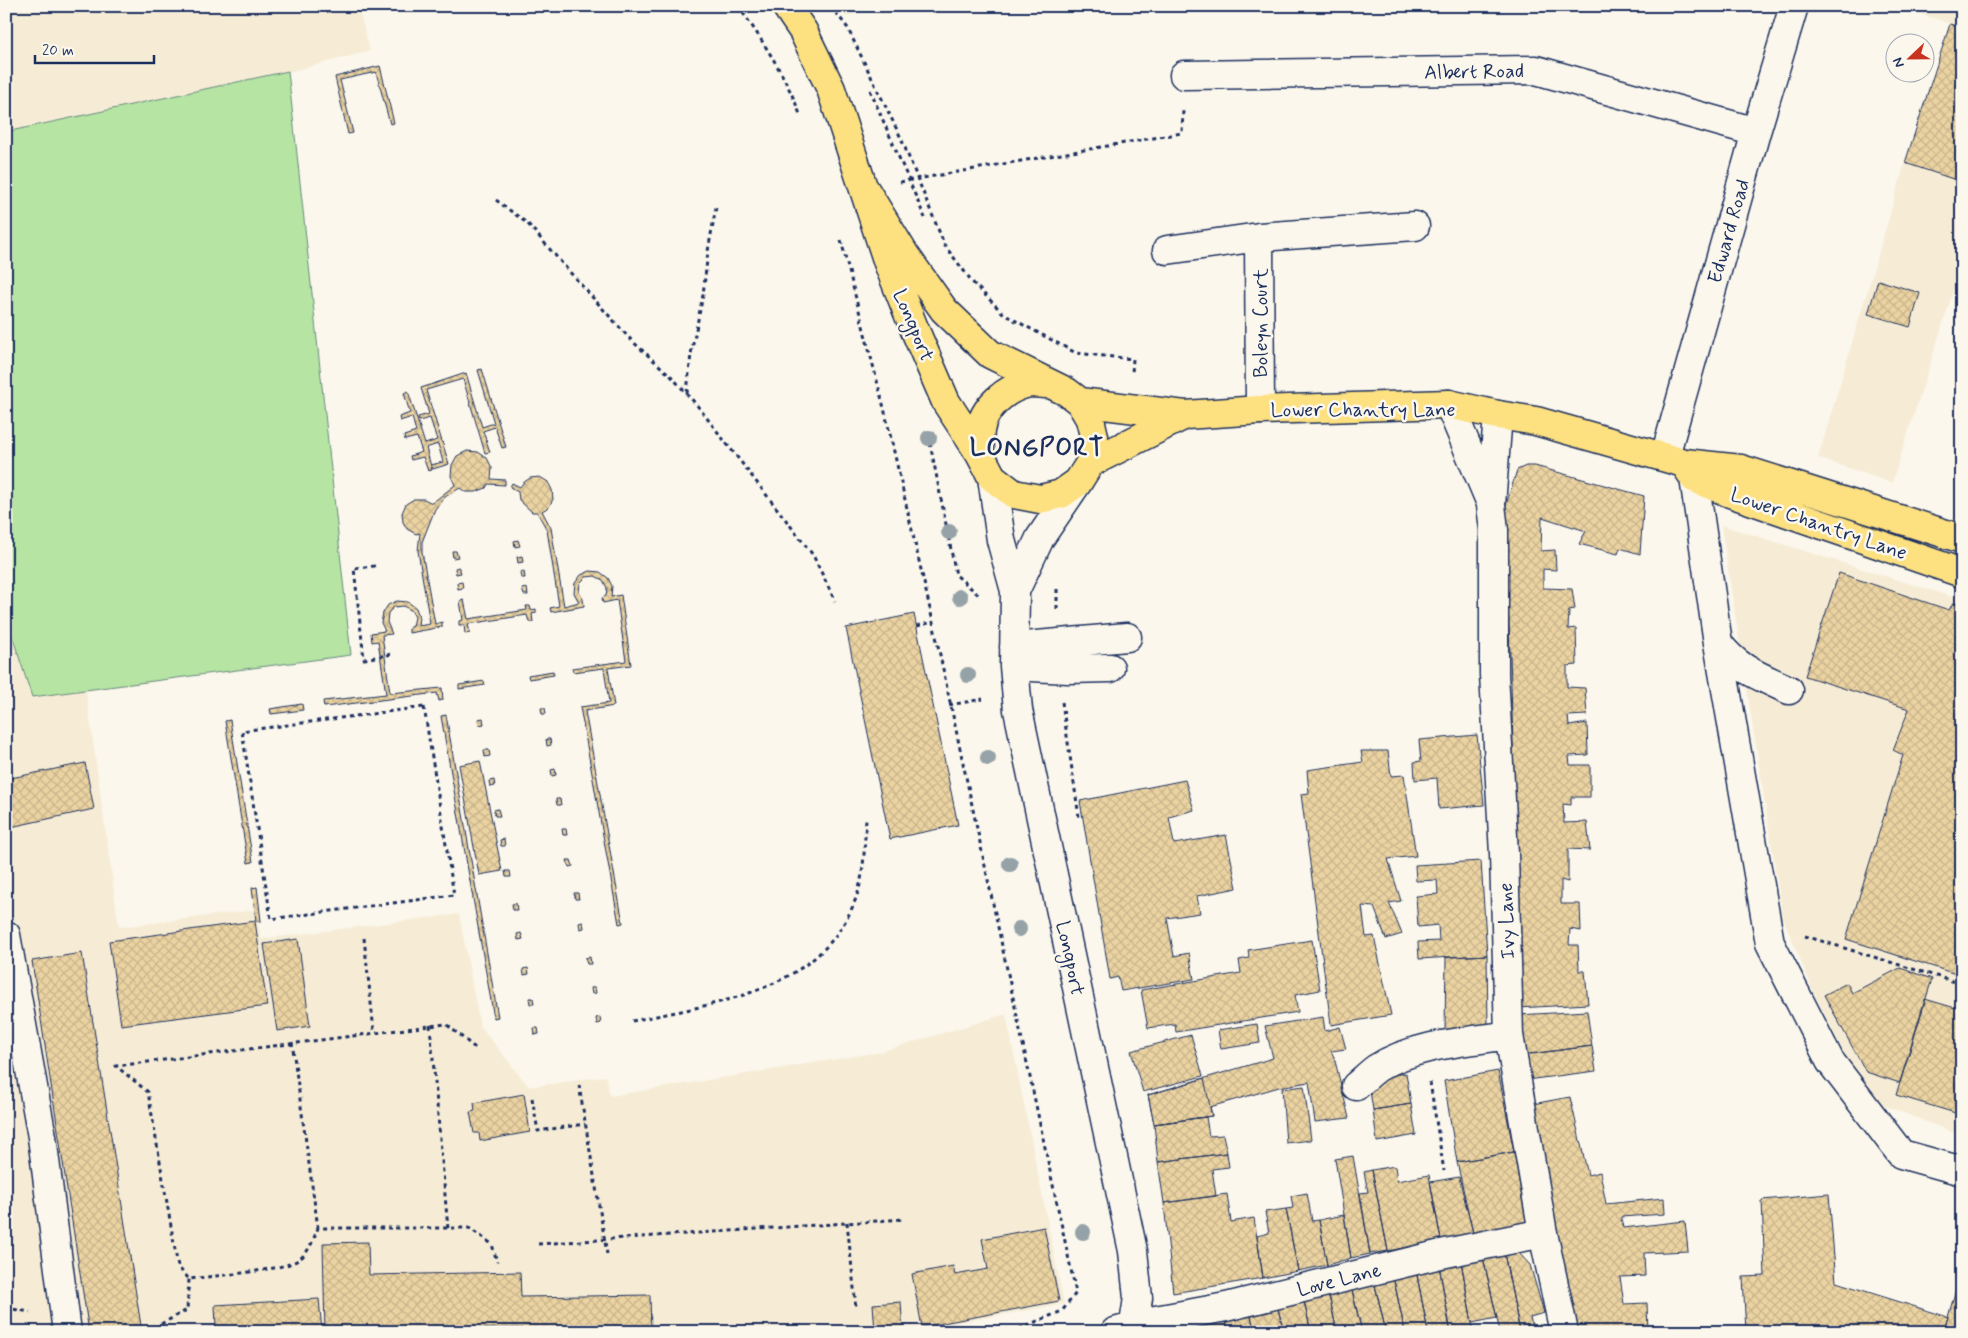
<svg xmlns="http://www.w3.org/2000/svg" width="1968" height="1338" font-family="Mynerve,sans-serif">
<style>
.built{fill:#f6ecd6}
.park{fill:#b5e4a3;stroke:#688a80}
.building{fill:url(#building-cross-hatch);stroke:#1b2f5e}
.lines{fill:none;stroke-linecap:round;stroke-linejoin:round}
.minor-casing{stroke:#1b2f5e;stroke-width:31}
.major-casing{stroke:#1b2f5e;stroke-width:31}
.path{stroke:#1b2f5e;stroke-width:3;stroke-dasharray:4 4;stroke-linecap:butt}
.minor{stroke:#fbf7ec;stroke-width:28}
.major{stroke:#fde080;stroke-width:28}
.tree{fill:#95a2a7}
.labels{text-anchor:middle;stroke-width:5;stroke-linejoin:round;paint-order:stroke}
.street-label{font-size:20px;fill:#1b2f5e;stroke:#fbf7ec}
.district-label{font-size:25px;font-weight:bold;letter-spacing:1px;fill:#1b2f5e;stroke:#fbf7ec}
</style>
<defs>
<pattern id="building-cross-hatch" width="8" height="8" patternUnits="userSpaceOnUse" patternTransform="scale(1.25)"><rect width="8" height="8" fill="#ebd3a1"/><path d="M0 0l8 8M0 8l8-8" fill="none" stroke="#c9b58d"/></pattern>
</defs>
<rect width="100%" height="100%" fill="#fbf7ec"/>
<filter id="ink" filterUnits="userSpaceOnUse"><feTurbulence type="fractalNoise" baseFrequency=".02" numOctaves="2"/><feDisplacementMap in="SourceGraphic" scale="10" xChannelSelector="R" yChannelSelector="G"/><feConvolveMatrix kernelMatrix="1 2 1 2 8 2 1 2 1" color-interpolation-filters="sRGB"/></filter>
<g filter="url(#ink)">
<path class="built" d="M6,6h352l12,45 -82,21 63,583 -265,36 33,236 137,-17 5,29 198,-25 21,112 49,61 77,-11 4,20 270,-44 126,-38 58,290 -161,28h-897z
M838,6h40l-32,11z
M1898,6h64v258l-70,219 -74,-25 87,-295 45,-139z
M1721,525l241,75v536l-94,-37 -51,-99 -34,-82z"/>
<path class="park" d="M288,71l63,584 -319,42 -26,-80v-485z"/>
<path class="building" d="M1949,6h13v6z
M1950,24l12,4v154l-57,-19z
M380,66l14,57 -4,1 -14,-52 -36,8 13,53 -5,1 -13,-57z
M1878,280l42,13 -10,34 -42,-13z
M482,369l24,78 -4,1 -7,-21 -12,4 7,21 -5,1 -22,-74 -37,11 23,74 -16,5 -2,-4 12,-3 -5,-18 -12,4 6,22 -4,1 -5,-14 -12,3 -1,-4 12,-4 -5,-15 -12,3 -1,-4 12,-4 -4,-15 -12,4 -1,-4 11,-4 -6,-20 4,-2 17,53 12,-4 -7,-22 -11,3 -1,-4 11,-3 -8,-26 45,-15 16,54 12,-4 -16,-53z
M467,451l11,1 9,6 5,10 -1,11 14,1v5l-17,-1 -2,4 -10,4h-11l-5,-4 -15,9 -10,12 -13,33v10l13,72 7,-2v5l-33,6v-5l4,-2 2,-9 -4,-7 -8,-4 -9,1 -6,6 -1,9 5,12 -10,1 8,58 52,-5 1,12 -4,1 -2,-8 -113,14 -1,-6 63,-7 -8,-53 -6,1 -1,-9 14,-2 -4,-8 2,-10 5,-8 9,-4 11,1 8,6 3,9 -1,9 12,-2 -12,-73 2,-18 -4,1 -9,-5 -4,-7 -1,-9 4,-9 8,-5h10l8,4 23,-18 -4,-9 1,-11 5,-9z
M1526,466h9l109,30 -4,58 -20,-6 -2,6 -39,-10 7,-13 -44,-14 -1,34 14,-1 1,20 -13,-1v19l29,1 3,20 -6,1 -1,19 8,-1 1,37 -10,1v21l18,1 2,27 -19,1 1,10 18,-3 1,32 -19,1 1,9h20v32h-19v8l-8,-1 1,19 23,-1 3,28 -22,-1v33l-7,-2v24h19l1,27 -11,-2 -1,16h9l1,26h6l3,33 -70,4 -1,-148 -12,-352 12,-38z
M540,477l8,5 4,8 1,9 -4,8 -7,4 9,17 13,78 15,-4 -5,-9 1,-10 6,-8 9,-4 10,1 8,6 4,8 -1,11 10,-2 10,70 -23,3 6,38 -29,5 38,212 -4,1 -39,-217 29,-4 -5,-35 -31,4 -1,-4 54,-7 -9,-61 -14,3 -1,-5 4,-2 1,-8 -4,-8 -8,-4 -9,1 -6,6 -1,9 4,7 1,7 -33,6 -1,-4 9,-2 -12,-76 -10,-18h-5l-13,-12 -1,-8 -8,-5 2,-4 8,4 3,-4 7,-5z
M518,540l2,6 -5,1 -1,-6z
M452,551h4l2,6 -5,1z
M522,556l1,6 -5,1 -1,-6z
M459,567l2,6 -5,1 -1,-6z
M524,571l1,7h-4l-1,-6z
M1839,573l110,37 4,-7 9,2v371l-116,-37 57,-184 -10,-5 16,-41 -104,-33z
M462,582l1,6 -5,1 -1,-6z
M527,588l1,7h-4l-2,-6z
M464,600l4,19 59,-9 -1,-4h4l1,4 5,-1v4l-4,1 1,8h-4l-2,-7 -59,9 2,9 -5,1 -1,-9h-5v-4l4,-1 -3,-19z
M914,614l44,211 -68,14 -44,-211z
M553,671l1,4 -25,4 -1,-4z
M484,681l1,4 -26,4v-4z
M302,704l1,6 -32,4 -1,-5z
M541,708h4l1,6h-4z
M446,715l52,302 -4,1 -53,-302z
M483,718l1,6 -5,1 -1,-6z
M230,720l23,142 -5,1 -23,-142z
M1477,735l7,70 -45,4 -2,-31 -22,2 -1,-18 7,-1 -2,-21z
M546,739h4l1,6 -4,1z
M484,750h5l1,6 -5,1z
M1361,751h27l3,25 13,-1 12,81 -28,3 13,42 -12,2 13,31 -16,5 -12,-32 -12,-1 4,31 8,-1 17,79 -60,10 -30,-231 8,-1 -2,-23 56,-8z
M480,761l22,110 -23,4 -20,-110z
M85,763l9,46 -88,19v-49z
M555,769l1,6 -4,1 -1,-6z
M494,780l1,6 -5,1 -1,-6z
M1185,780l9,30 -25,7 5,27 52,-9 11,53 -40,8 3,17 -33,5 7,38 15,-3 5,26 -73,12 -3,-14 -8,2 -30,-178z
M556,799h4l1,6h-4z
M498,809l2,7h-5l-1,-6z
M562,829h4l1,6h-4z
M504,839l1,7h-4l-1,-6z
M567,860h4l2,6 -4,1z
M1481,861l6,94 -68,4 -1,-17 21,-1 -1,-16 -20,2 -2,-31 22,-2 -1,-14 -21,1 -1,-16z
M505,871h5l1,6h-5z
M257,887l4,34h-5l-4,-33z
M574,893h4l1,6h-4z
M516,903l1,7h-4l-1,-6z
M255,921l12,85 -146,19 -12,-84z
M583,922l1,6 -4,1 -1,-6z
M521,933l2,6 -5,1 -1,-6z
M298,939l12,87 -33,5 -13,-87z
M1312,940l8,50 -25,5 3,17 -122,20 -1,-8 -27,4 -7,-38 100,-17 -2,-13 10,-2 -1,-8z
M82,953l60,379h-53l-57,-371z
M1487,955l1,70 -43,6 1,-74z
M590,957l1,7h-4l-2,-6z
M528,968l1,6 -5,1 -1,-6z
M1900,968l32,11 -32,104 -34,-11 -42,-77 23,-12 5,10z
M595,987l1,6 -4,1 -1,-6z
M529,998h4l1,6h-4z
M1925,999l37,11v105l-66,-20z
M1587,1011l5,35 -70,9 -4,-40z
M600,1017l1,6 -4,1 -1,-6z
M1323,1017l2,14 15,-4 6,22 -15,2 3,6 15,61 -34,4 -6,-40 -30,5 -69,20 2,9 -58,8 -6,-29 125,-37 -8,-32z
M1257,1024l3,19 -39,6 -3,-19z
M534,1028h4l1,6 -4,1z
M1191,1035l12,41 -60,16 -12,-41z
M1592,1046l4,25 -70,9 -4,-25z
M1498,1071l16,81 -57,10 -13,-81z
M1406,1073l5,31 -38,6 -5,-31z
M1204,1078l8,38 -58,8 -6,-29z
M1304,1086l7,54 -25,3 -4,-54z
M524,1094l6,38 -50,9 -1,-8h-5l-4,-21 5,-1 -1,-8z
M1570,1097l18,78 12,-3 6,32 58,-6 1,16 -44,3 2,11 62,-7 3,30 -44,2 1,23 -25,1 4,27 23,-1 1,29h-71l-50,-227z
M1411,1104l5,31 -39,7 -4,-32z
M1206,1117l3,19 14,-1 4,18 -69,9 -4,-38z
M1514,1152l13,73 -54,8 -16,-71z
M1227,1153l2,14 -17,2 4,27 -52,7 -6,-41z
M1353,1156l17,98 -19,4 -16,-99z
M1395,1166l2,15 32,-6 12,65 -53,11 -16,-81z
M1372,1170l16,81 -18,3 -10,-61 8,-1 -4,-20z
M1459,1177l14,56 -32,7 -11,-58z
M1307,1193l5,28 7,-1 8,45 -29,6 -12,-62 7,-1 -2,-12z
M1227,1194l4,28 23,-4 9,60 -90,15 -9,-90z
M1829,1194l7,88 112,35 -5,15h-197l-3,-55 22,-1 -3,-76z
M1286,1209l12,62 -35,7 -6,-42 12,-3 -4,-21z
M1344,1215l7,43 -24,7 -8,-45z
M1044,1227l15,74 -137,26 -10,-53 41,-8 2,9 33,-6 -6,-30z
M368,1242l1,33 151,-3 1,25 129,-2 1,37h-129v-4l-74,1 1,3h-124l-2,-89z
M1518,1252l12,13 14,48 -14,4 3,12 -8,3h-5l-16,-79z
M1504,1253l16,79h-20l-17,-75z
M1483,1257l14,61 -25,5 -11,-62z
M1461,1261l11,62 2,9h-23l-12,-67z
M1439,1265l11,65 -22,2 -12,-62z
M1962,1268v64h-19l5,-15z
M1416,1270l12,62h-23l-12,-56z
M1393,1276l12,56h-19l-12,-51z
M1374,1281l12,51h-24l-11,-46z
M1351,1286l11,46h-25l-9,-41z
M1328,1291l9,41h-26l-8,-35z
M1303,1297l8,35h-27l-7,-27z
M319,1299l3,33h-138l32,-5 -1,-22z
M901,1302l2,30h-28l-2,-28z
M1277,1305l7,27h-29l-5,-19z
M1250,1313l5,19h-26l-4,-12z
M1225,1320l4,12h-27l-2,-5z
M1200,1327l2,5h-17z"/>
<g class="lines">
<defs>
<path id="minor" d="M1184,75l352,-5 220,62
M1259,237l156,-11
M1167,250l92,-13 1,173
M1449,404l41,97
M1498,415l-7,90 3,25v144l10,180 5,181 34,198 21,99
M1665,456l91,-324 38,-126
M992,477l9,63 14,51
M1694,478l24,165c20,27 42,33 71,47
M1078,482l-38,56 -25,53 -1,75 4,44 115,541 5,47 -4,26
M1718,643l52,300 60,118 71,93 61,17
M1014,647l113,-10
M1014,666l54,3 42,-1
M6,935l36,202 25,195
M1356,1086c7,-6 14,-13 21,-18 38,-24 89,-26 132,-33
M1115,1332l14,-4 5,-4 92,-17 215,-53 102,-21"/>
<path id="major" d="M786,6l17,25 28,58 57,174 26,65 32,74 34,52 12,23 22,17 26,5 21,-5 17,-12 12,-19 4,-27 -4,-17 -10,-17 -13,-10 -77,-38 -46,-44 -39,-55 -41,-67
M1080,402l105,13 75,-5 189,-6 49,11 38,6 148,42 57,6 221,70
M980,454c0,-7 -1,-16 0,-23 3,-24 27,-44 50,-48 6,0 13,1 19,1
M1090,463l95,-48
M1684,463l10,15 36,15 232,80"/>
</defs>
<use href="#minor" class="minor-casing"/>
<use href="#major" class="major-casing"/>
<path class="path" d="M738,6c25,35 48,70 63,111
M831,6l16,21 54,111 44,108 29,38 31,31 71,38 57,6 -1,14
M870,90l55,128
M900,182l282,-49 1,-23
M496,200l32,24 46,53 58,64 39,35 25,28 117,151 22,46
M841,240l43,168 49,214 143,671 -14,18 -51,21
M687,393l4,-39 12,-59 5,-44 8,-44
M930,443l26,132 24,21
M375,566l-21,2 10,91 29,-5
M1057,609v-24
M917,626l16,-4
M1062,702l17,115
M949,705l34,-6
M424,707l30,188 -183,24 -29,-188z
M1805,936l157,48
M364,938l10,93
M632,1021c84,-18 190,-29 224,-123 9,-24 8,-53 10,-79
M430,1025l18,204
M292,1042l26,186
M475,1048l-29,-24 -330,42 32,26 30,175 11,12c23,-3 93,-8 109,-19 11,-7 15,-20 20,-32h151l23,16 5,18
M1430,1082l14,89
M579,1085l28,169
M532,1098l6,33 47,-7
M847,1222l9,85
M538,1244l367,-25
M6,1308l24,4
M161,1332v-8l26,-14 2,-31"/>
<use href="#minor" class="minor"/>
<use href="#major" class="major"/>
</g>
<g class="tree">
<circle cx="929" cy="438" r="8"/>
<circle cx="949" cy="532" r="8"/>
<circle cx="960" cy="597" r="8"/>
<circle cx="968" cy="675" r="8"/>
<circle cx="988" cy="758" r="8"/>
<circle cx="1010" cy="864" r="8"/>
<circle cx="1019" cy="929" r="8"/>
<circle cx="1083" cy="1232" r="8"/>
</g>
</g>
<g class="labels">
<g class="street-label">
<text transform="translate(1474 71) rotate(-1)" y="7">Albert Road</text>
<text transform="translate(1728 231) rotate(-74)" y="7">Edward Road</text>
<text transform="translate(1260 323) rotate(-90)" y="7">Boleyn Court</text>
<text transform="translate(914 325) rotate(67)" y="7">Longport</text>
<text x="1363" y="416">Lower Chantry Lane</text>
<text transform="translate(1819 523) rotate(19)" y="7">Lower Chantry Lane</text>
<text transform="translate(1506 921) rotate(-92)" y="7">Ivy Lane</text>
<text transform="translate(1071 958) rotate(78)" y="7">Longport</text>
<text transform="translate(1339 1279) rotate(-14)" y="7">Love Lane</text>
</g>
<g class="district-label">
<text x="1037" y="455">LONGPORT</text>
</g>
</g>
<rect width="1968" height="1338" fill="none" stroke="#fbf7ec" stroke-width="25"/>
<rect x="12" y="12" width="1943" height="1313" fill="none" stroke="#1b2f5e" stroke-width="2" filter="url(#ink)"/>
<g transform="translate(1910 58) rotate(248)"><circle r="24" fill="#fbf7ec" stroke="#a1a7b3"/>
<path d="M0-4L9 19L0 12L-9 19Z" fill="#c8321e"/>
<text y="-8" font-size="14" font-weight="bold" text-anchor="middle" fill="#1b2f5e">N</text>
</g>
<path d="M35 55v8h119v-8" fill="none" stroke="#1b2f5e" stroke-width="2.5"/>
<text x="42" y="55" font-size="15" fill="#1b2f5e" stroke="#fbf7ec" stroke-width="4" paint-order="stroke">20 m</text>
</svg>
